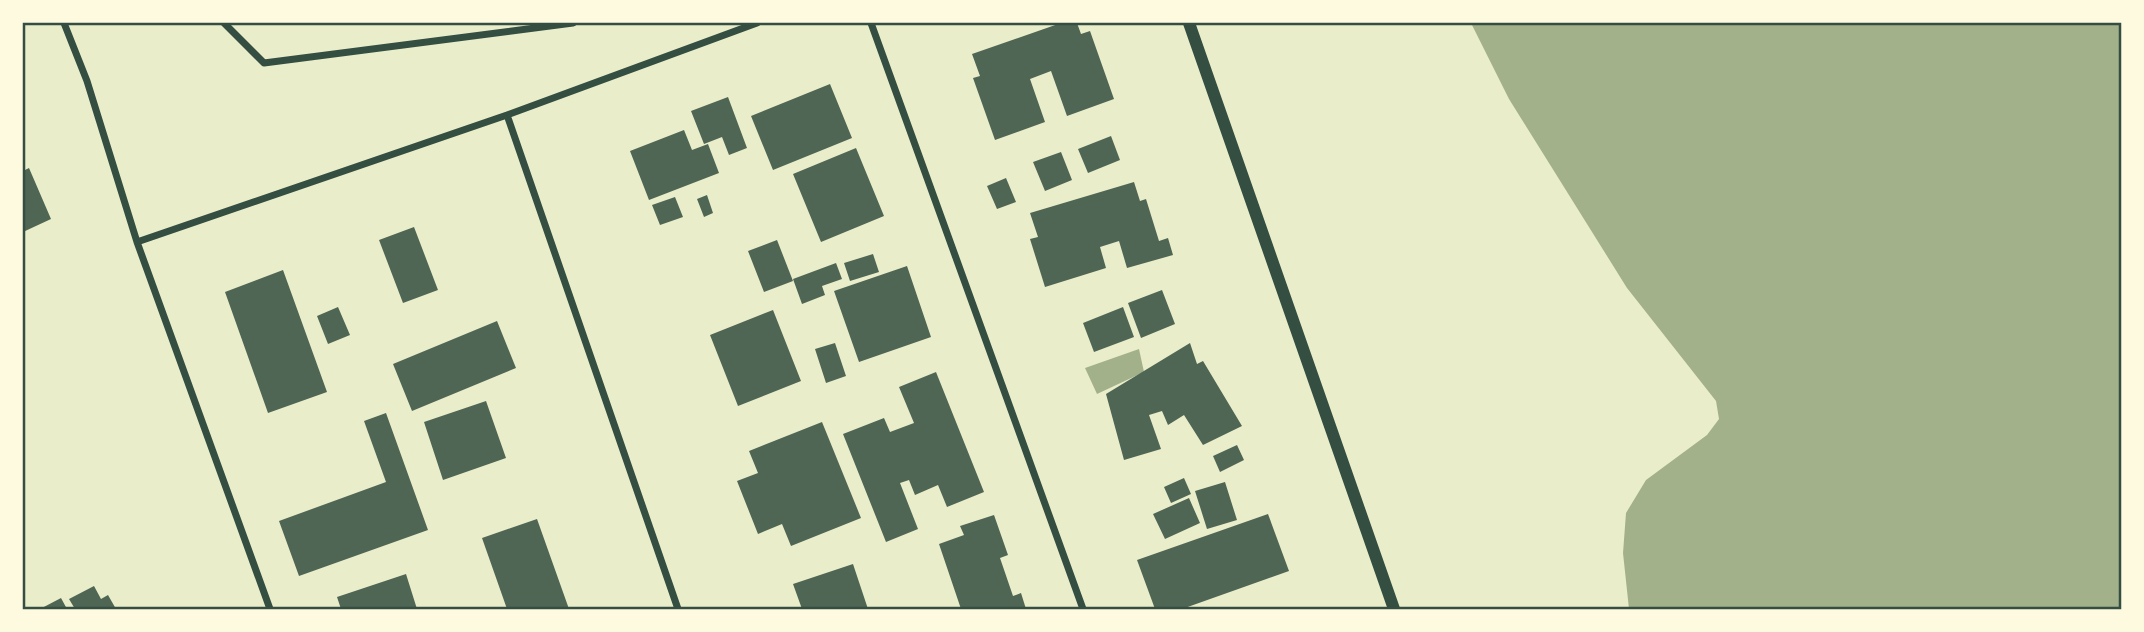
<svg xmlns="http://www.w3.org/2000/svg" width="2144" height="632" font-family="'Noto Sans',sans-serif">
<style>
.water{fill:#a3b18a}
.building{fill:#4f6655}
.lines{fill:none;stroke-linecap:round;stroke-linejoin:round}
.minor{stroke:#344e41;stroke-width:7}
.tertiary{stroke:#344e41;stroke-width:12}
.neatline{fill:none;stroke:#344e41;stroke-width:2.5}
</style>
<rect width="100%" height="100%" fill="#e9edc9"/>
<path class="water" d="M1471,23h650v586h-492l-6,-56 3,-40 20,-33 61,-45 12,-16 -3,-18 -89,-113 -118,-189z
M1139,349l5,23 -47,22 -12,-26z"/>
<path class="building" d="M1061,23h16l4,11 9,-3 24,68 -47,17 -16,-45 -21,8 15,43 -50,18 -22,-62 7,-2 -8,-22z
M830,84l22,54 -79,32 -22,-54z
M728,97l19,51 -18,7 -7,-18 -18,7 -13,-33z
M684,130l8,20 16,-6 11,29 -70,27 -19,-49z
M1111,136l9,24 -32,13 -10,-24z
M856,148l28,68 -63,26 -28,-68z
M1061,152l11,28 -27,11 -12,-29z
M29,168l22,51 -28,13v-61z
M1006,178l10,24 -19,7 -10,-23z
M1134,182l6,19 6,-2 13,42 9,-3 5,17 -46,13 -8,-27 -19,6 6,21 -61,19 -15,-48 8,-2 -8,-24z
M707,195l6,18 -9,4 -7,-18z
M675,197l8,20 -23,8 -8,-20z
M414,227l24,63 -35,13 -24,-63z
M777,240l16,41 -29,11 -16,-41z
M873,254l6,18 -29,9 -6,-18z
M836,263l6,16 -20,7 3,9 -23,9 -9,-25z
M907,266l24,71 -72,25 -25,-71z
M283,270l44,122 -59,21 -43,-121z
M1162,290l13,34 -34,14 -13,-35z
M338,307l12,28 -22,9 -11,-28z
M1123,307l11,30 -40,15 -11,-29z
M773,310l28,71 -63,25 -28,-71z
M497,321l19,47 -104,43 -19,-47z
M835,343l11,33 -20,7 -11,-34z
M1190,343l7,21 6,-3 39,65 -39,19 -19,-30 -16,10 -6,-14 -13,4 12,34 -37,11 -18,-66z
M936,372l48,120 -37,15 -9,-22 -23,10 -6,-15 -9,3 18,46 -32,13 -43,-108 41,-16 6,14 24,-9 -15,-36z
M486,401l20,57 -63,22 -19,-58z
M386,413l42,117 -129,46 -20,-55 107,-39 -22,-61z
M822,422l39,96 -70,28 -9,-22 -24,10 -21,-53 21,-8 -9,-22z
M1237,445l7,15 -24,12 -7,-16z
M1184,478l7,16 -20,9 -7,-16z
M1225,482l12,38 -30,9 -12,-38z
M1189,498l11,25 -35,16 -12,-25z
M1268,514l21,57 -107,38h-27l-18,-49z
M994,515l14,40 -8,3 13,38 8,-3 5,16h-65l-22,-65 25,-9 -4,-9z
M537,519l32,90h-62l-25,-71z
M853,564l15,45h-66l-9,-25z
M406,574l11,35h-76l-4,-12z
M94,586l7,13 7,-4 8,14h-41l-6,-10z
M61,598l6,11h-27z"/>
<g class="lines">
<path class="minor" d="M64,23l23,58 50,161 133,367
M224,23l40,40 309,-40
M871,23l212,586
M507,115l171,494
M137,242l370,-127 250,-92"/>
<path class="tertiary" d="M1189,23l205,586"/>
</g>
<rect width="2144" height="632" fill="none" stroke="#fefae0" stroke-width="49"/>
<rect x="24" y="24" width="2096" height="584" class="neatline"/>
</svg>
